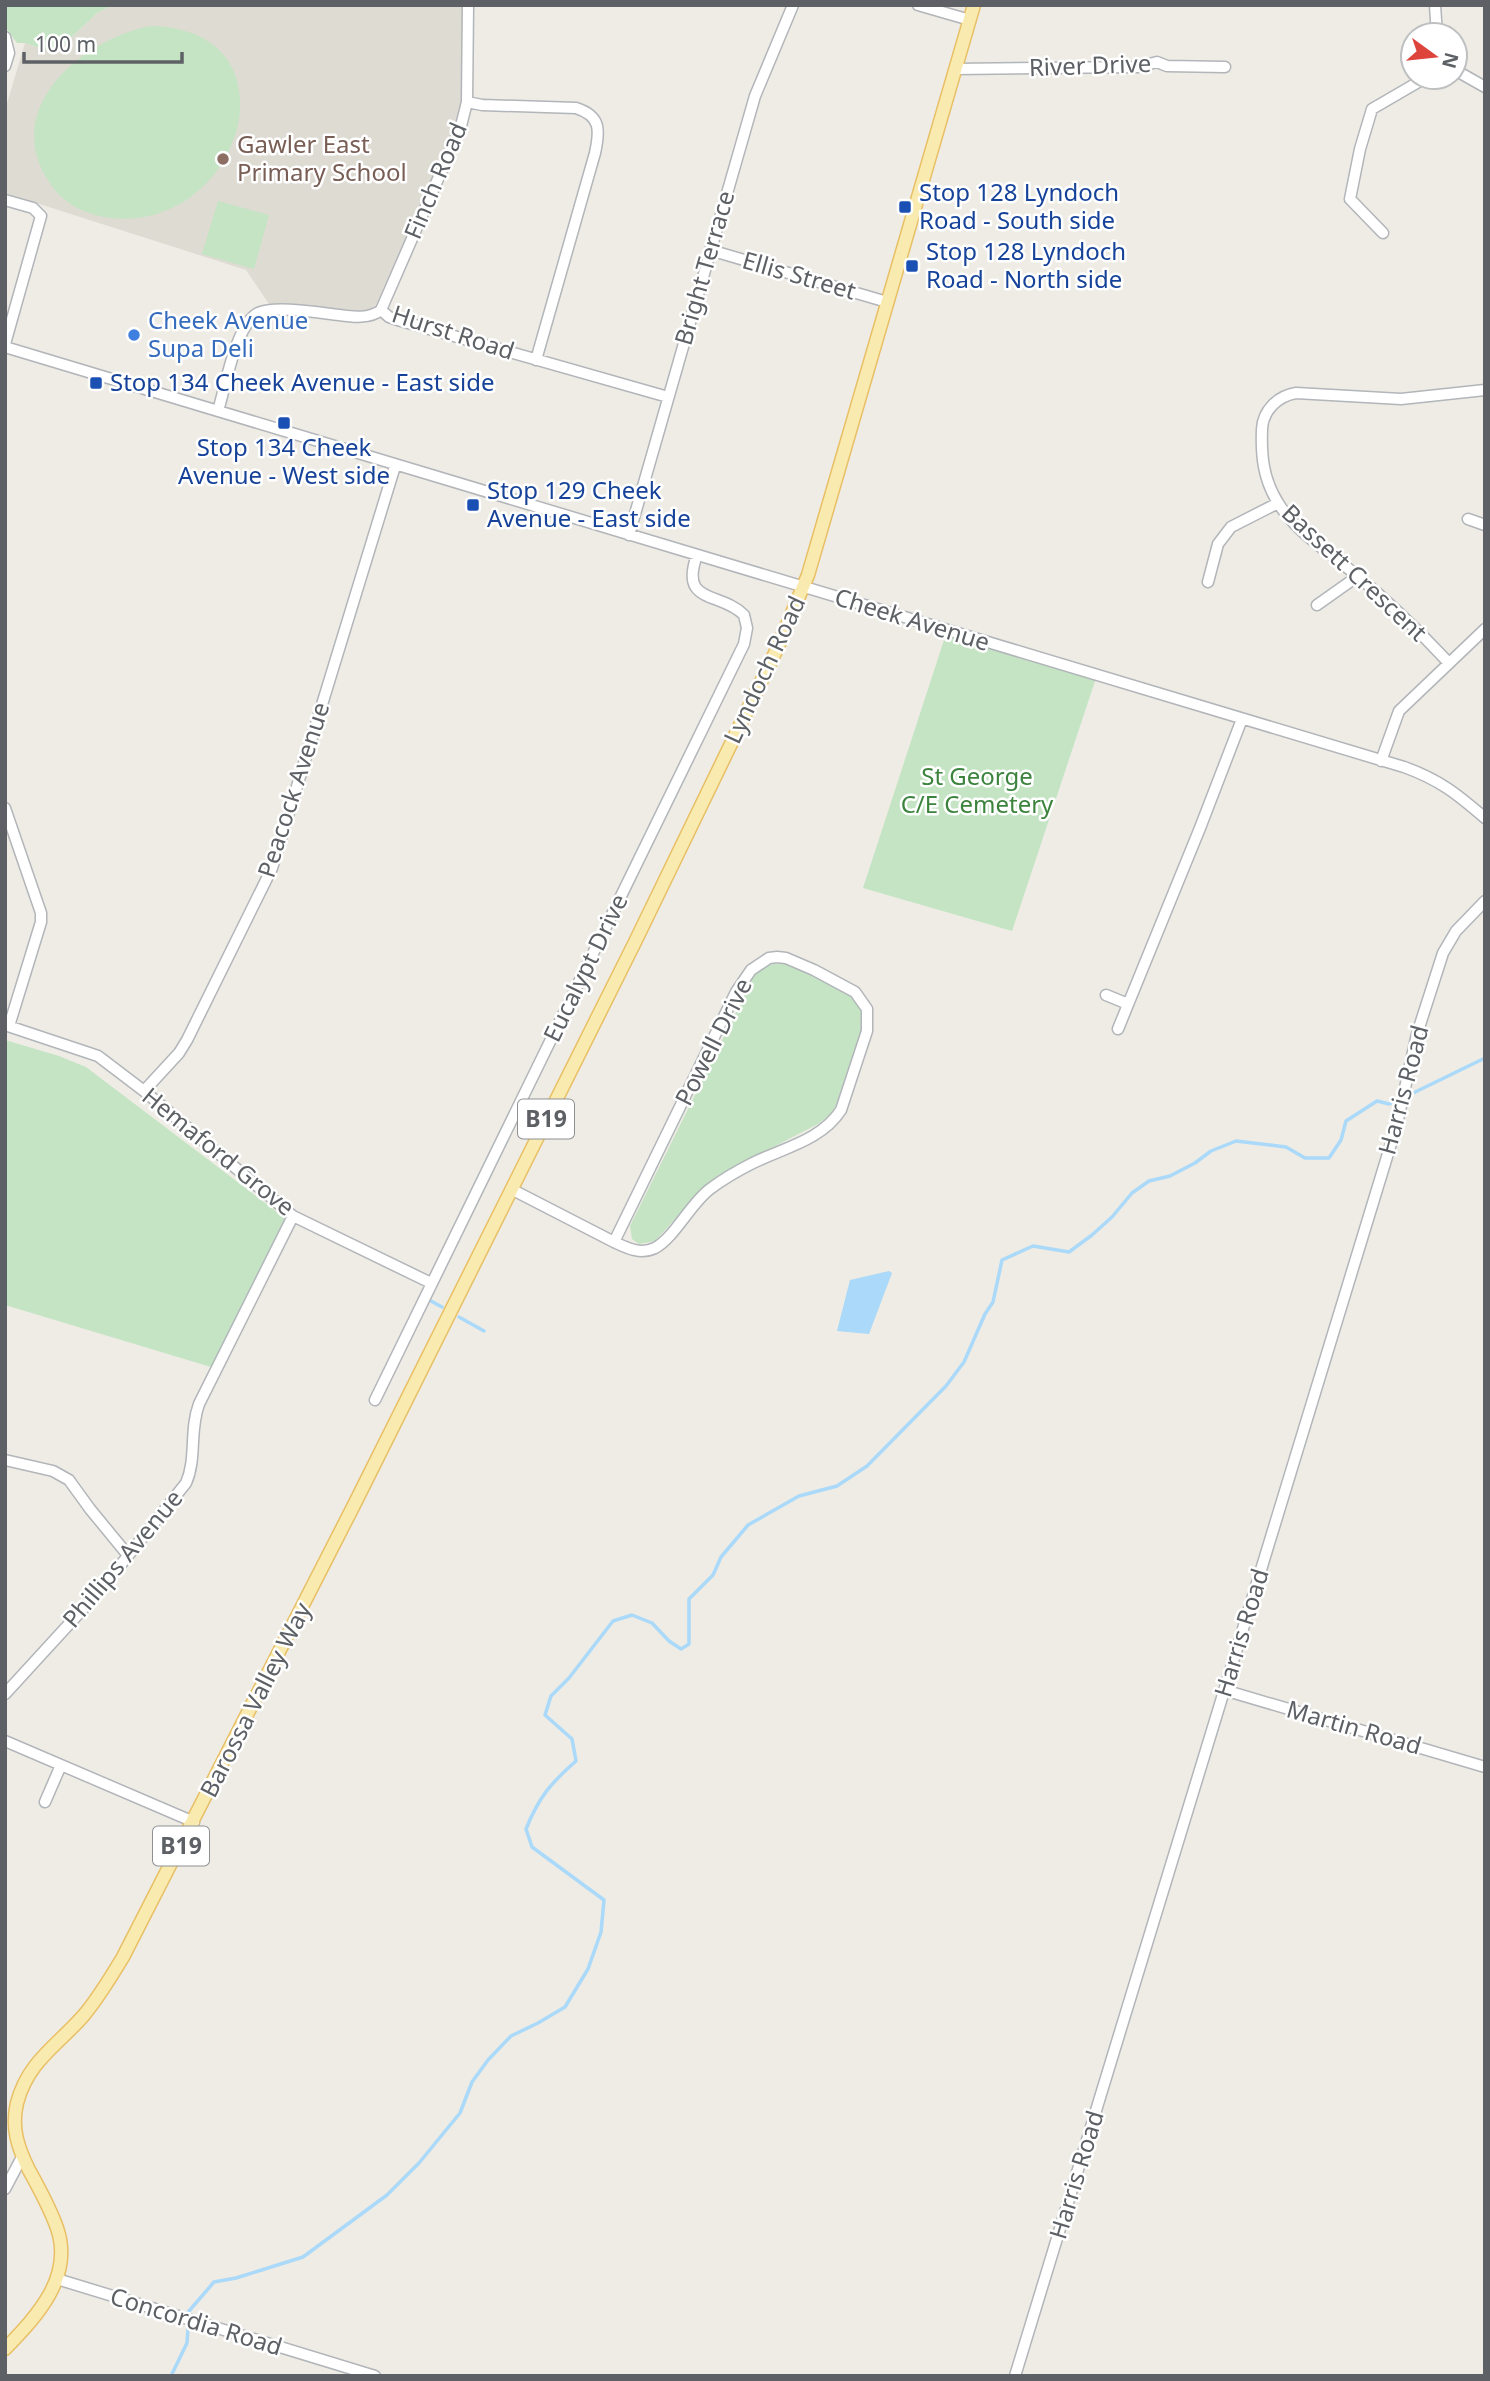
<svg xmlns="http://www.w3.org/2000/svg" width="1490" height="2381" font-family="'Noto Sans',sans-serif">
<style>
.education{fill:#dedbd3}
.green{fill:#c4e4c4}
.water{fill:#aad9f9}
.lines{fill:none;stroke-linecap:round;stroke-linejoin:round}
.stream{stroke:#aad9f9;stroke-width:3.5}
.minor-casing{stroke:#b2b5b9;stroke-width:13}
.major-casing{stroke:#e8bf65;stroke-width:15}
.minor{stroke:#fff;stroke-width:10}
.major{stroke:#f9ebaf;stroke-width:12}
.education-dot{fill:#8d6e63;stroke:#fff;stroke-width:2.5}
.transit-dot{fill:#1a4fb4;stroke:#fff;stroke-width:2.5}
.shop-dot{fill:#3f7fe0;stroke:#fff;stroke-width:2.5}
.labels{text-anchor:middle;stroke-width:5;stroke-linejoin:round;paint-order:stroke}
.shield{fill:#fff;stroke:#8e9093;stroke-width:2}
.shield-label{font-size:23px;font-weight:bold;fill:#5d6165}
.street-label{font-size:24px;fill:#5d6165;stroke:#fff}
.education-label{font-size:24px;fill:#785e54;stroke:#fff;text-anchor:start}
.transit-label{font-size:24px;fill:#164399;stroke:#fff;text-anchor:start}
.shop-label{font-size:24px;fill:#366cbe;stroke:#fff;text-anchor:start}
.park-label{font-size:24px;fill:#3c843d;stroke:#fff}
</style>
<rect width="100%" height="100%" fill="#eeece5"/>
<path class="education" d="M113,5h349v95l-7,26 -79,179 -8,6 -99,-7 -23,-34 -241,-77v-83l20,-67 30,10 42,-40z"/>
<path class="green" d="M5,5h108l-16,8 -42,40 -30,-10h-8l-12,-16z
M151,26c151,3 92,206 -40,192 -25,-3 -48,-14 -62,-36 -49,-74 33,-143 102,-156z
M218,201l51,14 -15,54 -52,-15z
M947,631l150,44 -85,256 -149,-43z
M785,963l63,30 9,10 6,12v13l-26,75 -5,10 -14,11 -99,51 -14,11 -50,55 -16,3 -7,-5 -2,-13 125,-252 11,-9z
M5,1040l54,16 27,11 199,151 -74,149 -206,-62z"/>
<path class="water" d="M889,1271l3,2 -23,61 -32,-3 13,-51z"/>
<g class="lines">
<path class="stream" d="M1405,1097l80,-39
M429,1300l13,7
M459,1317l25,14
M189,2311l25,-29 22,-4 67,-21 84,-62 32,-32 41,-50 12,-31 16,-22 23,-24 27,-13 27,-16 23,-38 13,-37 3,-32 -72,-53 -6,-18c13,-32 24,-45 50,-68l-4,-22 -27,-24 6,-19 18,-18 44,-57 19,-6 20,8 17,18 12,8 8,-5v-45l24,-24 8,-18 27,-32 51,-29 38,-10 30,-20 79,-80 18,-24 21,-48 8,-12 9,-42 31,-14 36,6 23,-17 20,-18 20,-24 17,-12 21,-5 25,-13 16,-12 25,-10 50,6 19,11h24l12,-18 5,-19 31,-20 12,3 9,-4
M171,2376l16,-33 1,-14"/>
<defs>
<path id="minor" d="M918,5l52,15
M1435,5l2,30
M5,37l4,16 -4,13
M955,69l183,-2 19,-5 10,4 58,1
M1455,70l30,17
M467,102l15,3 94,3c25,8 24,22 19,45l-59,207
M5,200l28,8 8,8 -36,128
M1383,233l-33,-34 10,-50 12,-40 55,-32
M710,250l177,52
M381,310l80,-184 6,-24 1,-97
M5,347l1399,420c36,13 53,27 81,51
M218,411c7,-23 18,-87 40,-98 18,-8 62,0 81,2 14,2 31,4 42,-5l8,7 12,4 267,76
M1468,519l17,6
M629,535l126,-439 38,-91
M1208,582l10,-38 13,-17 47,-24
M1317,605l41,-29
M1448,662c-29,-31 -60,-61 -93,-88 -26,-22 -61,-43 -78,-73 -14,-23 -16,-46 -15,-72 1,-19 16,-33 34,-36l105,6 84,-9
M1381,761l18,-50 86,-82
M5,808l36,105v9l-32,104
M1106,995l22,9
M5,1025l93,31 46,35 149,125 138,67
M1118,1029l82,-201 42,-109
M144,1091l35,-38 8,-13 85,-172 123,-402
M511,1189l103,53c13,6 26,13 41,6 19,-10 36,-45 55,-59 12,-9 27,-18 41,-25 31,-16 70,-23 90,-54l26,-79v-22l-12,-17 -41,-22 -28,-12 -9,-1 -8,1 -18,12 -15,22 -122,250
M375,1400l369,-756 3,-16 -3,-13c-24,-24 -65,-10 -47,-60
M5,1460l48,11 16,9 21,29 37,45
M1224,1690l261,77
M5,1694l98,-107 83,-104c11,-25 3,-52 13,-79l94,-188
M5,1741l189,81
M45,1802l16,-37
M5,2189l17,-32
M57,2279l318,97
M1015,2376l382,-1252 20,-90 26,-81 13,-22 29,-30"/>
<path id="major" d="M5,2349c32,-33 69,-72 52,-121 -7,-20 -18,-40 -28,-58 -11,-22 -18,-42 -12,-67 11,-42 41,-58 67,-88 15,-18 27,-38 39,-58l232,-454 280,-561 141,-291 32,-76 166,-570"/>
</defs>
<use href="#minor" class="minor-casing"/>
<use href="#major" class="major-casing"/>
<use href="#minor" class="minor"/>
<use href="#major" class="major"/>
</g>
<circle class="education-dot" cx="223" cy="159" r="7"/>
<g class="transit-dot">
<rect x="898" y="200" width="14" height="14" rx="3.5"/>
<rect x="905" y="259" width="14" height="14" rx="3.5"/>
<rect x="89" y="376" width="14" height="14" rx="3.5"/>
<rect x="277" y="416" width="14" height="14" rx="3.5"/>
<rect x="466" y="498" width="14" height="14" rx="3.5"/>
</g>
<circle class="shop-dot" cx="134" cy="335" r="7"/>
<g class="labels">
<g class="shield">
<rect x="518" y="1099.5" width="56" height="39" rx="5"/>
<rect x="153" y="1826.5" width="56" height="39" rx="5"/>
</g>
<g class="shield-label">
<text x="546" y="1127">B19</text>
<text x="181" y="1854">B19</text>
</g>
<g class="street-label">
<text transform="translate(1090 66) rotate(-2)" y="8">River Drive</text>
<text transform="translate(436 181) rotate(-67)" y="8">Finch Road</text>
<text transform="translate(705 268) rotate(-74)" y="8">Bright Terrace</text>
<text transform="translate(799 276) rotate(16)" y="8">Ellis Street</text>
<text transform="translate(453 333) rotate(18)" y="8">Hurst Road</text>
<text transform="translate(1354 573) rotate(43)" y="8">Bassett Crescent</text>
<text transform="translate(912 620) rotate(17)" y="8">Cheek Avenue</text>
<text transform="translate(765 670) rotate(-65)" y="8">Lyndoch Road</text>
<text transform="translate(294 790) rotate(-72)" y="8">Peacock Avenue</text>
<text transform="translate(586 968) rotate(-64)" y="8">Eucalypt Drive</text>
<text transform="translate(714 1042) rotate(-63)" y="8">Powell Drive</text>
<text transform="translate(1404 1090) rotate(-75)" y="8">Harris Road</text>
<text transform="translate(218 1152) rotate(39)" y="8">Hemaford Grove</text>
<text transform="translate(123 1559) rotate(-50)" y="8">Phillips Avenue</text>
<text transform="translate(1242 1633) rotate(-73)" y="8">Harris Road</text>
<text transform="translate(256 1700) rotate(-63)" y="8">Barossa Valley Way</text>
<text transform="translate(1354 1728) rotate(16)" y="8">Martin Road</text>
<text transform="translate(1077 2175) rotate(-73)" y="8">Harris Road</text>
<text transform="translate(196 2322) rotate(17)" y="8">Concordia Road</text>
</g>
<g class="education-label">
<text x="237" y="153">Gawler East<tspan x="237" dy="28">Primary School</tspan></text>
</g>
<g class="transit-label">
<text x="919" y="201">Stop 128 Lyndoch<tspan x="919" dy="28">Road - South side</tspan></text>
<text x="926" y="260">Stop 128 Lyndoch<tspan x="926" dy="28">Road - North side</tspan></text>
<text x="110" y="391">Stop 134 Cheek Avenue - East side</text>
<text x="284" y="456" text-anchor="middle">Stop 134 Cheek<tspan x="284" dy="28">Avenue - West side</tspan></text>
<text x="487" y="499">Stop 129 Cheek<tspan x="487" dy="28">Avenue - East side</tspan></text>
</g>
<g class="shop-label">
<text x="148" y="329">Cheek Avenue<tspan x="148" dy="28">Supa Deli</tspan></text>
</g>
<g class="park-label">
<text x="977" y="785">St George<tspan x="977" dy="28">C/E Cemetery</tspan></text>
</g>
</g>
<rect width="1490" height="2381" fill="none" stroke="#5d6165" stroke-width="14"/>
<g transform="translate(1434 56) rotate(105)"><circle r="33" fill="#ffffff" stroke="#bec0c1" stroke-width="2"/>
<path d="M0-5L12 26L0 18L-12 26Z" fill="#dd443c"/>
<text y="-10" font-size="19" font-weight="bold" text-anchor="middle" fill="#5d6165">N</text>
</g>
<path d="M24 52v10h158v-10" fill="none" stroke="#5d6165" stroke-width="3.5"/>
<text x="35" y="52" font-size="21" fill="#5d6165" stroke="#ffffff" stroke-width="5" paint-order="stroke">100 m</text>
</svg>
